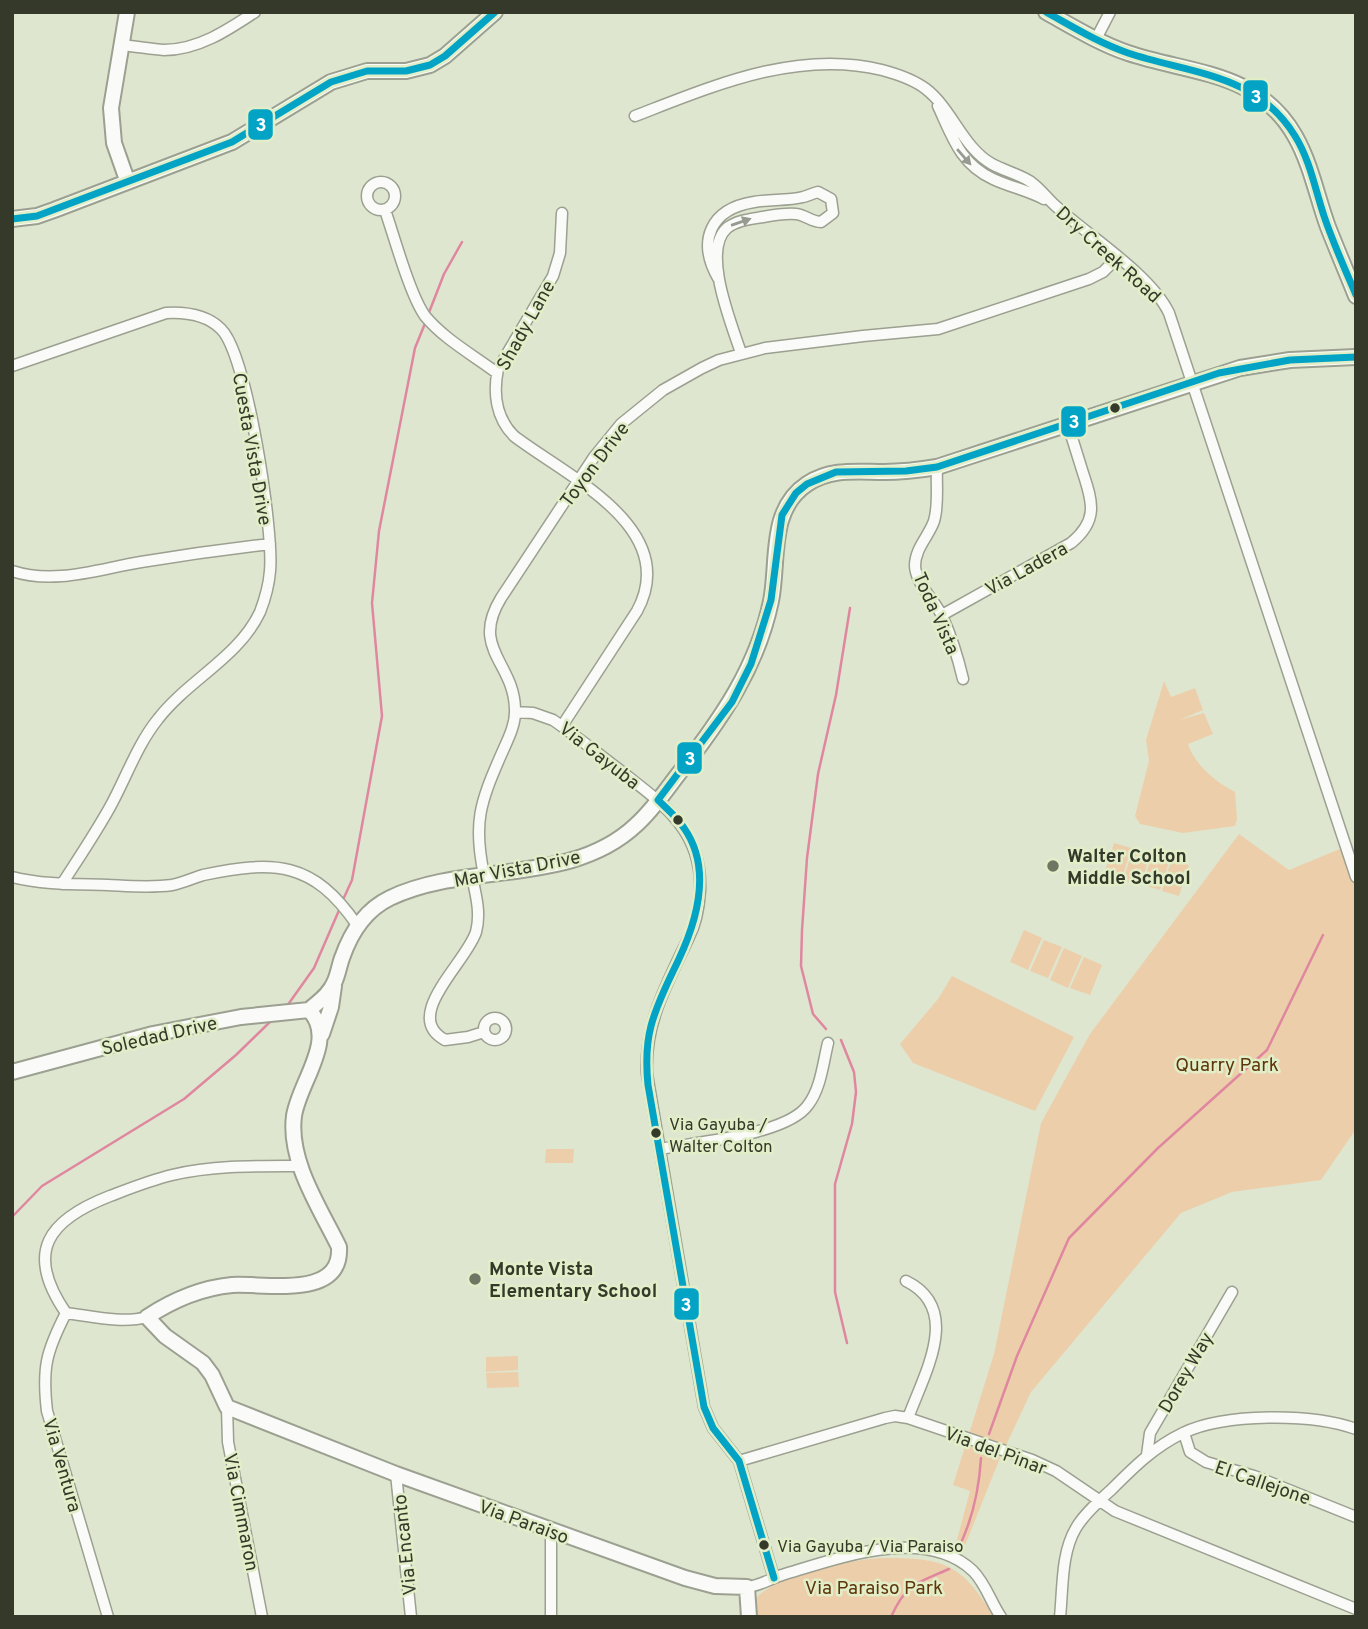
<svg xmlns="http://www.w3.org/2000/svg" width="1368" height="1629" font-family="Overpass,sans-serif">
<style>
.green{fill:#eccfaa}
.lines{fill:none;stroke-linecap:round;stroke-linejoin:round}
.stream{stroke:#e087a0;stroke-width:2.5}
.street-casing{stroke:#9ba090;stroke-width:13}
.secondary-casing{stroke:#9ba090;stroke-width:18}
.street{stroke:#fafbf8;stroke-width:10}
.secondary{stroke:#fafbf8;stroke-width:14}
.bus-1-casing{stroke:#e2eec8;stroke-width:12}
.bus-1{stroke:#03a3c6;stroke-width:7}
.oneway{fill:#979a91}
.bus-dot{fill:#34392a;stroke:#e2eec8;stroke-width:2.5}
.poi-dot{fill:#707664;stroke:#e2eec8;stroke-width:2.5}
.labels{text-anchor:middle;stroke-width:5;stroke-linejoin:round;paint-order:stroke}
.bus-label{font-size:17px;fill:#34392a;stroke:#e2eec8;text-anchor:start}
.street-label{font-size:19px;fill:#34392a;stroke:#e2eec8}
.poi-label{font-size:19px;font-weight:bold;fill:#34392a;stroke:#e2eec8;text-anchor:start}
.park-label{font-size:19px;fill:#5f360b;stroke:#e2eec8}
.line-badge{stroke:#e2eec8;stroke-width:2.5}
.badge-label{font-size:19px;text-anchor:middle;font-weight:bold;fill:#fff}
</style>
<rect width="100%" height="100%" fill="#dee6d0"/>
<path class="green" d="M1164,681l7,16 24,-9 8,22 -24,10 25,-7 9,21 -25,10c6,20 29,39 47,48l2,27 -2,7 -52,7 -43,-9 -5,-8 14,-55 -3,-21z
M1239,834l50,36 58,-24 9,31v252l-35,51 -89,12 -51,21 -150,179 -31,66 -38,95 -8,-2 16,-60 -17,-6 41,-131 47,-231 49,-89z
M1114,843l17,5 -9,31 -18,-5z
M1133,849l17,5 -9,31 -18,-5z
M1152,854l18,5 -10,31 -17,-5z
M1171,860l18,5 -10,31 -17,-5z
M1024,930l18,8 -14,32 -18,-8z
M1044,940l18,7 -14,31 -18,-7z
M1064,948l18,8 -14,32 -18,-8z
M1084,957l18,8 -12,30 -20,-7z
M952,976l122,61 -39,74 -122,-48 -13,-19 38,-45z
M546,1149h28l-1,14h-28z
M518,1356v14l-32,2v-15z
M518,1372l1,15 -32,1 -1,-15z
M880,1558c63,0 80,3 114,59h-240l2,-19c21,-23 92,-38 124,-40z"/>
<g class="lines">
<path class="stream" d="M428,315l16,-41 18,-32
M342,902l10,-22 30,-164 -10,-113 7,-72 36,-183 11,-27
M287,1006l27,-38 26,-60
M826,1029l-13,-15 -12,-48 1,-36 5,-72 11,-84 18,-79 14,-87
M841,1040l13,32 2,20 -4,32 -17,60v108l12,51
M12,1217l30,-31 142,-87 52,-44 38,-37
M989,1434l28,-78 52,-118 89,-90 109,-98 56,-115
M957,1551c15,-29 22,-60 24,-93
M891,1617c16,-35 25,-33 58,-48"/>
<defs>
<path id="street" d="M1096,39l14,-27
M120,45c15,1 30,4 44,5 34,0 64,-20 91,-38
M938,106c14,30 22,58 55,73 17,8 34,11 51,20
M635,116c78,-30 162,-67 247,-46 15,4 31,9 44,19 26,20 37,59 66,75 13,7 27,10 39,18 10,7 17,18 27,26 32,29 93,67 111,105l187,564
M367 196a14 14 0 1 1 28 0a14 14 0 1 1-28 0Z
M385,210c9,26 25,85 40,106 19,23 48,39 72,57
M562,213l-2,40 -7,23 -55,93c-5,24 -2,49 16,67 52,40 168,92 123,175l-75,115
M718,278c-21,-37 -8,-69 36,-76 16,-3 33,-1 49,-5 5,-1 10,-4 15,-5l13,7 2,14 -12,9c-10,0 -15,-7 -25,-8 -11,-1 -22,1 -33,3 -12,2 -26,3 -36,11 -26,23 5,97 14,125
M12,366l154,-53c19,-1 41,2 55,16 26,25 53,202 49,242 -1,13 -5,28 -10,41 -21,45 -72,68 -102,107 -21,26 -32,59 -48,88 -15,27 -32,52 -48,77
M937,467c-1,18 2,38 -3,54 -5,15 -19,27 -19,45 1,19 21,35 28,52 9,20 15,40 20,61
M12,571c43,14 86,-2 129,-9 42,-7 85,-13 129,-18
M942,615l129,-72c27,-22 22,-40 12,-70 -5,-16 -10,-32 -15,-48
M515,712l18,1 20,7c22,15 43,32 64,48 43,34 86,61 83,123 -1,16 -3,31 -11,46 -21,45 -45,86 -42,137l57,333 9,21 26,33 35,117
M484,875c-11,-52 -4,-72 17,-120 6,-14 15,-30 14,-46 -1,-47 -45,-60 -14,-111l93,-141 27,-33 42,-34 39,-22 17,-8 46,-12 98,-12 75,-7 151,-50 14,-7 14,-14
M12,877c32,8 64,7 96,8 21,1 43,3 64,0 11,-2 21,-7 31,-10 72,-15 110,-14 154,50
M472,877c4,18 9,37 4,55 -10,31 -75,84 -31,108l23,-3 16,-5
M484 1029a11 11 0 1 1 22 0a11 11 0 1 1-22 0Z
M660,1149c37,-7 127,-14 148,-44 13,-17 15,-42 20,-62
M906,1281c57,28 18,93 2,137
M66,1313c-42,-61 -18,-93 44,-117 21,-8 41,-16 62,-21 42,-10 86,-9 129,-9
M66,1313c-20,39 -24,55 -19,98l61,206
M66,1313c25,3 56,11 81,4
M227,1407l1,35 34,175
M1184,1433l6,19 16,10 48,14 102,41
M1147,1455l3,-22 82,-141
M739,1461l146,-43 10,-2 13,2 124,42 24,11 59,40 241,98
M396,1474l15,143
M551,1531v86
M747,1587c12,-1 23,-8 35,-12 54,-16 142,-50 191,-4 13,13 18,32 28,46
M1060,1617c3,-29 1,-64 16,-89 8,-14 24,-28 36,-39 22,-22 42,-42 71,-56 42,-20 129,-20 173,-4"/>
<path id="secondary" d="M127,12l-16,96 3,35 13,37
M1046,12c27,15 53,31 82,41 63,21 130,18 167,83 16,28 22,61 33,91 9,23 19,46 28,69
M12,219l25,-3 17,-6 178,-68 99,-60 36,-11h39l24,-6 15,-9 50,-44
M322,1034l9,-27 3,-21
M12,1072l141,-38 88,-17 68,-7
M749,1617l-2,-30 -32,-1 -30,-8 -289,-104 -169,-67 -15,-32 -9,-12 -38,-27 -18,-19c26,-17 53,-29 85,-32 34,-2 110,15 107,-38 -19,-39 -51,-86 -45,-131 5,-34 44,-77 15,-106 9,-8 20,-15 25,-27 4,-8 5,-17 8,-25 9,-26 23,-48 48,-60 77,-37 180,-11 246,-73 17,-15 30,-35 44,-53 41,-53 77,-104 91,-171 8,-40 -3,-91 36,-117 24,-16 50,-12 77,-12 18,0 35,-2 53,-5l303,-99 50,-8 66,-3"/>
</defs>
<use href="#street" class="street-casing"/>
<use href="#secondary" class="secondary-casing"/>
<use href="#street" class="street"/>
<use href="#secondary" class="secondary"/>
<defs>
<path id="bus-1" d="M1046,12c27,15 53,31 82,41 63,21 128,20 167,83 15,24 20,53 29,80 9,27 21,53 32,79
M12,219l25,-3 195,-74 99,-60 36,-11h39l24,-6 15,-9 50,-44
M774,1578l-35,-117 -26,-33 -9,-21 -56,-322c-2,-20 -2,-40 3,-59 6,-23 17,-44 27,-65 19,-40 34,-93 6,-133 -7,-11 -17,-19 -26,-28l74,-98 19,-38 20,-64 11,-85 14,-22 11,-9 29,-12 70,-1 31,-4 282,-94 71,-13 66,-3"/>
</defs>
<use href="#bus-1" class="bus-1-casing"/>
<use href="#bus-1" class="bus-1"/>
</g>
<defs><path id="oneway-solid" d="M-6-.8H1V-3.2L6.5 0L1 3.2V.8H-6Z" transform="scale(1.75)"/></defs>
<g class="oneway">
<use href="#oneway-solid" transform="translate(964 157) rotate(49)"/>
<use href="#oneway-solid" transform="translate(741 222) rotate(-19)"/>
</g>
<g class="bus-dot">
<circle cx="1115" cy="408" r="6"/>
<circle cx="678" cy="820" r="6"/>
<circle cx="656" cy="1133" r="6"/>
<circle cx="764" cy="1545" r="6"/>
</g>
<g class="poi-dot">
<circle cx="1053" cy="866" r="7"/>
<circle cx="475" cy="1279" r="7"/>
</g>
<g class="labels">
<g class="bus-label">
<text x="669" y="1130">Via Gayuba /<tspan x="669" dy="22">Walter Colton</tspan></text>
<text x="777" y="1552">Via Gayuba / Via Paraiso</text>
</g>
<g class="street-label">
<text transform="translate(1109 254) rotate(42)" y="7">Dry Creek Road</text>
<text transform="translate(525 325) rotate(-61)" y="7">Shady Lane</text>
<text transform="translate(253 449) rotate(80)" y="7">Cuesta Vista Drive</text>
<text transform="translate(594 464) rotate(-53)" y="7">Toyon Drive</text>
<text transform="translate(1026 568) rotate(-29)" y="7">Via Ladera</text>
<text transform="translate(937 613) rotate(66)" y="7">Toda Vista</text>
<text transform="translate(600 755) rotate(38)" y="7">Via Gayuba</text>
<text transform="translate(517 868) rotate(-11)" y="7">Mar Vista Drive</text>
<text transform="translate(159 1035) rotate(-13)" y="7">Soledad Drive</text>
<text transform="translate(1185 1372) rotate(-60)" y="7">Dorey Way</text>
<text transform="translate(996 1450) rotate(20)" y="7">Via del Pinar</text>
<text transform="translate(63 1465) rotate(74)" y="7">Via Ventura</text>
<text transform="translate(1263 1482) rotate(19)" y="7">El Callejone</text>
<text transform="translate(242 1512) rotate(79)" y="7">Via Cimmaron</text>
<text transform="translate(524 1521) rotate(20)" y="7">Via Paraiso</text>
<text transform="translate(404 1545) rotate(-96)" y="7">Via Encanto</text>
</g>
<g class="poi-label">
<text x="1067" y="862">Walter Colton<tspan x="1067" dy="22">Middle School</tspan></text>
<text x="489" y="1275">Monte Vista<tspan x="489" dy="22">Elementary School</tspan></text>
</g>
<g class="park-label">
<text x="1227" y="1071">Quarry Park</text>
<text x="874" y="1594">Via Paraiso Park</text>
</g>
</g>
<g class="line-badge">
<rect x="1242" y="79" width="27" height="34" rx="7" fill="#03a3c6"/>
<rect x="247" y="108" width="27" height="33" rx="7" fill="#03a3c6"/>
<rect x="1060" y="405" width="27" height="33" rx="7" fill="#03a3c6"/>
<rect x="676" y="741" width="27" height="34" rx="7" fill="#03a3c6"/>
<rect x="673" y="1287" width="27" height="34" rx="7" fill="#03a3c6"/>
</g>
<g class="badge-label">
<text x="1256" y="103">3</text>
<text x="261" y="131">3</text>
<text x="1074" y="428">3</text>
<text x="690" y="765">3</text>
<text x="686" y="1311">3</text>
</g>
<rect width="1368" height="1629" fill="none" stroke="#34392a" stroke-width="28"/>
</svg>
